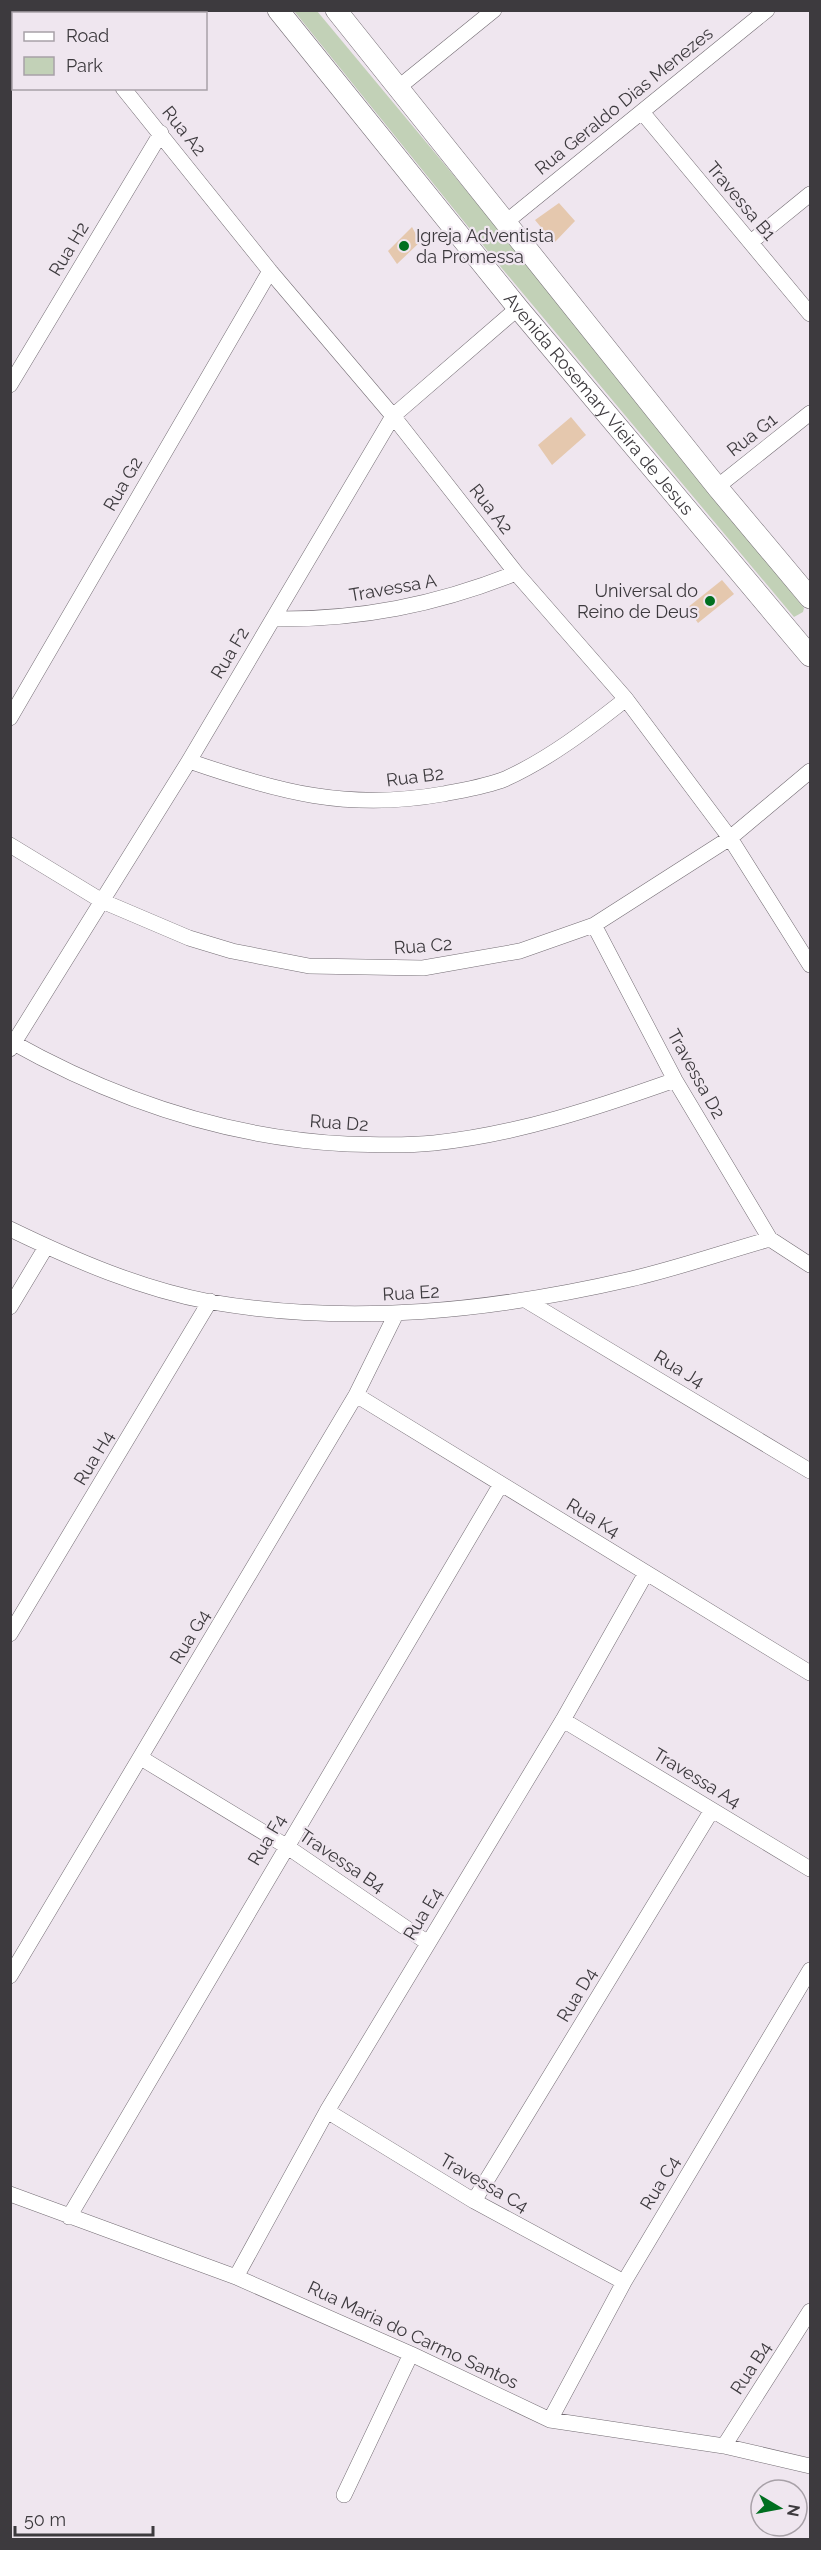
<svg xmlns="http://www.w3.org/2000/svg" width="821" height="2550" font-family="Raleway,sans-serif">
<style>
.green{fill:#c2d1b7}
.building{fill:#e5c8ae}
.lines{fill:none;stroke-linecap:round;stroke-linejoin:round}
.street-casing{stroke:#746d74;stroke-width:16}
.secondary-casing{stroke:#746d74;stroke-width:22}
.street{stroke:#fff;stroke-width:15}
.secondary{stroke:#fff;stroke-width:21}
.poi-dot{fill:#006f20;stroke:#efe6ef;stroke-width:2}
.labels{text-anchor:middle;stroke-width:4.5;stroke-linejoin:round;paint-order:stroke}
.street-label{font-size:18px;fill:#3d3a3e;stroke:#efe6ef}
.poi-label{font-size:18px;fill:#3d3a3e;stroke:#efe6ef;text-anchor:start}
</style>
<rect width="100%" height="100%" fill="#efe6ef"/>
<path class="green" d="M294,11h23l227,273 260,324 -1,4 -9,5 -299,-357z"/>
<path class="building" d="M559,203l16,18 -21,22 -19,-23z
M412,227l8,15 -23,22 -9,-13z
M571,417l15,18 -34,30 -14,-20z
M722,580l12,14 -36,29 -11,-15z"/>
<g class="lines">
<defs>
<path id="street" d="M56,10l3,4
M32,14l2,-4
M10,50l4,-5
M399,87l95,-77
M123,88l147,183 123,145 123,157 110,126 104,139 80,127
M642,112l168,202
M506,222l261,-212
M751,242l59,-48
M10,385l151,-252
M717,487l93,-74
M273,619c86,1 163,-14 243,-46
M10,718l260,-447
M189,761c89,31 159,50 254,33 20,-4 42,-7 62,-15 44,-20 83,-50 121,-80
M10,845l92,56 87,37 43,13 77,15 114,2 97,-17 74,-26 136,-87 80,-67
M594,925l81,155 95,159
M10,1041c105,59 217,97 337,103 28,1 58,2 87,-1 84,-9 162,-35 241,-63
M10,1049l179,-288 204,-345 125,-108
M10,1229c64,31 131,60 201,73 141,24 281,9 420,-23 47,-11 93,-27 139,-40l40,26
M527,1301l283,170
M10,1307l36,-60
M356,1395l454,278
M10,1634l200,-333
M563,1720l247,149
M141,1758l145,88 142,97
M10,1976l346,-581 40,-81
M327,2111l147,90 150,81
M10,2194l226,83 175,77 139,66 174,26 86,20
M474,2201l238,-391
M69,2217l432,-733
M236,2277l91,-166 236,-391 83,-147
M550,2420l74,-138 186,-312
M724,2446l86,-135
M344,2495l67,-141"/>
<g id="secondary">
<path id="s1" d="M278,10l240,298 292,348"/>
<path d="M336,10l381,477 93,111"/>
</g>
</defs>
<use href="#street" class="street-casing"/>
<use href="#secondary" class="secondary-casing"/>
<use href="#street" class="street"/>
<use href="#secondary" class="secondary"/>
</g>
<g class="poi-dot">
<circle cx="404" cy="246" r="6"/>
<circle cx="710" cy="601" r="6"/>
</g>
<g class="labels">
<g class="street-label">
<text transform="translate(624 101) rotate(-39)" y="6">Rua Geraldo Dias Menezes</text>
<text transform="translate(184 131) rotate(51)" y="6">Rua A2</text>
<text transform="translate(741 201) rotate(50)" y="6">Travessa B1</text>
<text transform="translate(69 249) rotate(-59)" y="6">Rua H2</text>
<text dy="6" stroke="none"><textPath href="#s1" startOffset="508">Avenida Rosemary Vieira de Jesus</textPath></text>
<text transform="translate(752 435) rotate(-38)" y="6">Rua G1</text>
<text transform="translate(123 484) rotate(-60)" y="6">Rua G2</text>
<text transform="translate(491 509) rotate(52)" y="6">Rua A2</text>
<text transform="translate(393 588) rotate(-10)" y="6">Travessa A</text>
<text transform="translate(230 653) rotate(-59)" y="6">Rua F2</text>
<text transform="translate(415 777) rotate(-7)" y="6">Rua B2</text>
<text transform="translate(423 946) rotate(-4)" y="6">Rua C2</text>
<text transform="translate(696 1074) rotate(61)" y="6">Travessa D2</text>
<text transform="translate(339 1123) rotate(4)" y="6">Rua D2</text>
<text transform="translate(411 1293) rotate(-3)" y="6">Rua E2</text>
<text transform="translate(679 1369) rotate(31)" y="6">Rua J4</text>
<text transform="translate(94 1458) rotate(-59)" y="6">Rua H4</text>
<text transform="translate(593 1518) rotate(31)" y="6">Rua K4</text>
<text transform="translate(190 1637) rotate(-59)" y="6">Rua G4</text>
<text transform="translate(697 1778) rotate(31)" y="6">Travessa A4</text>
<text transform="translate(267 1840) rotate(-59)" y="6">Rua F4</text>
<text transform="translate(342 1861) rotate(34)" y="6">Travessa B4</text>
<text transform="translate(423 1914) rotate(-59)" y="6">Rua E4</text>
<text transform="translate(577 1995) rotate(-59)" y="6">Rua D4</text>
<text transform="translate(484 2183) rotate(30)" y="6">Travessa C4</text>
<text transform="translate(660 2183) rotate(-59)" y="6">Rua C4</text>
<text transform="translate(413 2335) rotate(25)" y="6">Rua Maria do Carmo Santos</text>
<text transform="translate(751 2368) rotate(-57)" y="6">Rua B4</text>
</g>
<g class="poi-label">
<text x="416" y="242">Igreja Adventista<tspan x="416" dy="21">da Promessa</tspan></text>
<text x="698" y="597" text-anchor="end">Universal do<tspan x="698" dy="21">Reino de Deus</tspan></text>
</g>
</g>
<rect width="821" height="2550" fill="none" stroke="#3d3a3e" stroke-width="24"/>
<rect x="12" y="12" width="195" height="78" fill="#efe6ef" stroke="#a8a1a8" stroke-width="1.5"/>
<rect x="24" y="32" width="30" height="9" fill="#ffffff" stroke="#a8a1a8" stroke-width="1.5"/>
<text x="66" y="42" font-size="18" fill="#3d3a3e">Road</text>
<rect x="24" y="57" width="30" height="18" fill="#c2d1b7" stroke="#a8a1a8" stroke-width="1.5"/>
<text x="66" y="72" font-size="18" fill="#3d3a3e">Park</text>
<g transform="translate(779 2508) rotate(100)"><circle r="28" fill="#efe6ef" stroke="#a8a1a8" stroke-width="1.5"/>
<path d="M0-4.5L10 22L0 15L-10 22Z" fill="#006f20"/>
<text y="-9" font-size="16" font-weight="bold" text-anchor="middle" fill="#3d3a3e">N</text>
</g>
<path d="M15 2526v9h138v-9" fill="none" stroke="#3d3a3e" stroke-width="3"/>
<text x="24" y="2526" font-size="18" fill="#3d3a3e" stroke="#efe6ef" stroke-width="4.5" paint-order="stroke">50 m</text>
</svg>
